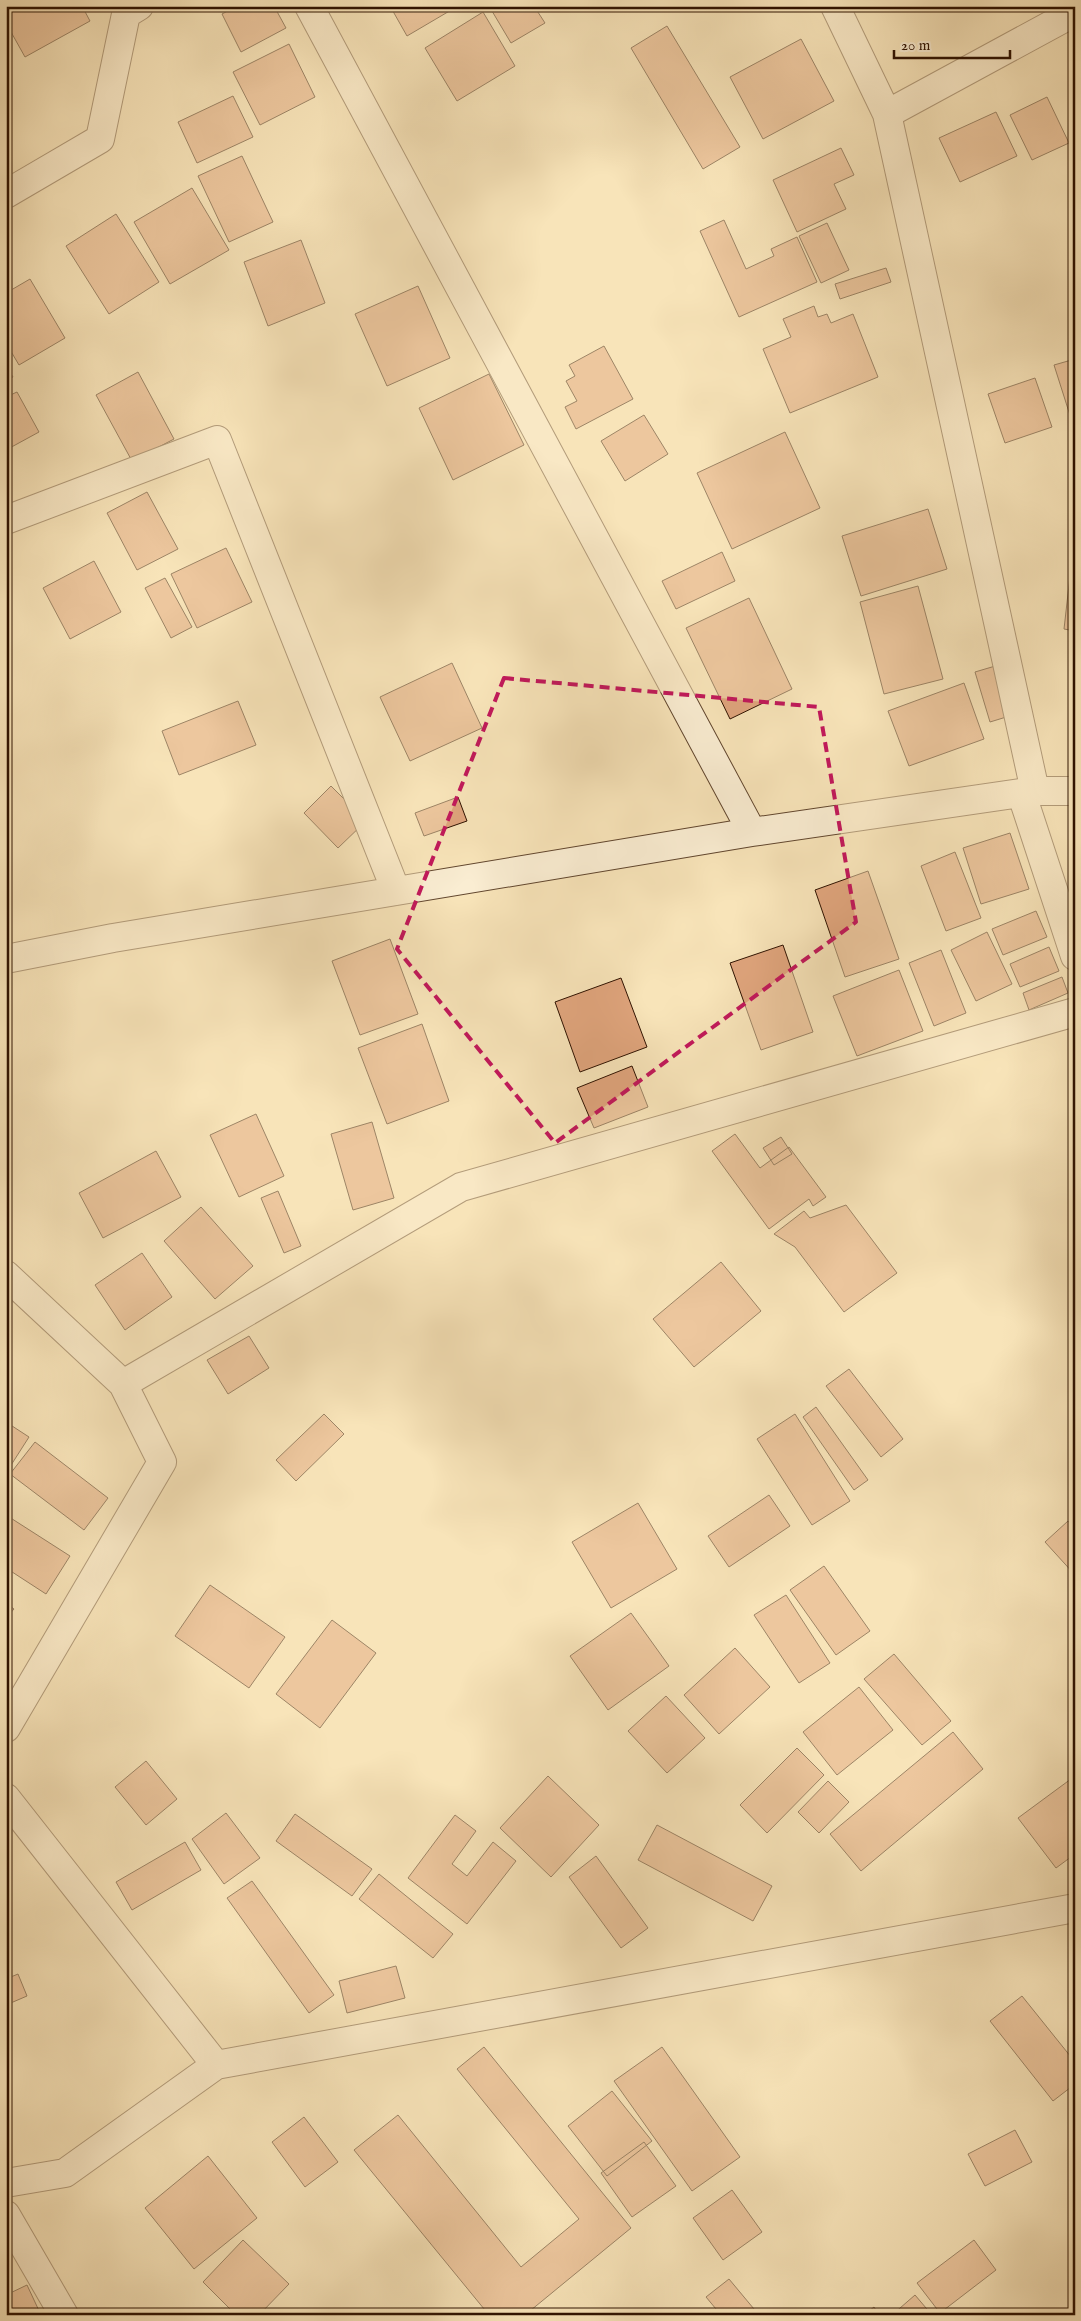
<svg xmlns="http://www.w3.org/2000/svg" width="1081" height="2321" font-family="'IM FELL English',serif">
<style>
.building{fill:#e0a57d;stroke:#2f1200}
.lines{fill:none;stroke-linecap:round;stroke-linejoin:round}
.minor-casing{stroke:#61462e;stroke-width:30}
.minor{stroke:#faedd2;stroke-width:28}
.marked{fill:none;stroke:#c2185b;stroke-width:4;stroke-dasharray:10 6;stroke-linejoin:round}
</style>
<rect width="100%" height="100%" fill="#f8e4b9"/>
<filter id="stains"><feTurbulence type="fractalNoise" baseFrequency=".004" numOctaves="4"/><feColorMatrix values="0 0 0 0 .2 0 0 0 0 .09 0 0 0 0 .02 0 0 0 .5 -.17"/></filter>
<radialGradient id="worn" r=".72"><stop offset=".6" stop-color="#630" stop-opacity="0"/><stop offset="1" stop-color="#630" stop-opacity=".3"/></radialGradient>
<path class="building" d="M6,6h76l8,15 -65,36 -19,-34z
M237,6h37l12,22 -45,24 -19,-38z
M390,6h68l-51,30z
M489,6h45l11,17 -34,20z
M483,12l32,54 -58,35 -32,-53z
M667,26l73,121 -37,22 -72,-121z
M801,39l33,62 -71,38 -33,-62z
M289,44l26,53 -55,28 -27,-53z
M233,96l20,41 -56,26 -19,-41z
M1047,97l22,46 -37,17 -22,-45z
M996,112l21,44 -57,26 -21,-44z
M841,148l13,27 -20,9 12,25 -49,23 -24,-52z
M242,156l31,66 -44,20 -31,-66z
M192,188l37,62 -59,34 -36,-62z
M116,214l43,68 -50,32 -43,-68z
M724,220l22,49 28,-13 -3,-7 26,-12 20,45 -78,35 -39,-86z
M827,223l22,47 -28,13 -22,-47z
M301,240l24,63 -57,23 -24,-64z
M886,268l5,14 -51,17 -5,-15z
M30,279l35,59 -46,27 -13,-22v-50z
M418,286l32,72 -63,28 -32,-72z
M814,306l4,11 9,-3 4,9 22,-9 25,63 -88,36 -27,-64 28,-12 -8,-18z
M604,346l29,53 -57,30 -11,-22 12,-6 -11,-20 9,-5 -6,-11z
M1075,359v72l-21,-66z
M6,366l7,11 -7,4z
M138,372l36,67 -42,22 -36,-66z
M489,374l35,71 -71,35 -34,-72z
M1035,378l17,49 -47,16 -17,-49z
M17,392l22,40 -33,18v-53z
M644,415l24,39 -43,27 -24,-40z
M785,432l35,76 -88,41 -35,-76z
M147,492l31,57 -41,21 -30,-57z
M928,509l19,60 -86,27 -19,-60z
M1075,532v99l-11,-2z
M226,548l26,54 -55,26 -26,-54z
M722,552l13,29 -59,28 -14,-28z
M94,561l27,51 -51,27 -27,-51z
M165,578l27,49 -21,11 -26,-50z
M918,586l25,93 -59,15 -24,-92z
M749,598l43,91 -62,30 -44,-91z
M452,663l30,65 -72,33 -30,-64z
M1002,664l14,50 -26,8 -15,-50z
M964,683l20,56 -75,27 -21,-55z
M238,701l18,44 -77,30 -17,-44z
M331,786l35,35 -28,27 -34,-35z
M458,797l9,24 -43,15 -9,-23z
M1010,833l19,56 -48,15 -18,-56z
M955,852l26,66 -35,13 -25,-65z
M868,871l31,88 -54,18 -30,-87z
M1036,911l11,26 -44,18 -11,-26z
M987,932l25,52 -36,17 -25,-51z
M390,939l28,75 -58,21 -28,-74z
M783,945l30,87 -52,18 -31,-87z
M1049,947l10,24 -39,16 -10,-23z
M941,950l25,63 -32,13 -25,-63z
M899,970l24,61 -66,25 -24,-60z
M1062,977l6,16 -39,17 -6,-17z
M621,978l26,69 -67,25 -25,-70z
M422,1024l27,77 -62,23 -29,-76z
M632,1066l16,41 -54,21 -17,-40z
M256,1114l28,62 -45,21 -29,-62z
M372,1122l22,76 -41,12 -22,-76z
M735,1134l25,34 29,-21 37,50 -13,9 -4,-7 -40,30 -57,-78z
M781,1137l11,17 -18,11 -11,-17z
M156,1151l25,46 -78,41 -24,-45z
M278,1191l23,55 -17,7 -23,-55z
M846,1205l51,68 -53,39 -49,-65 -21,-13 30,-23 6,7z
M201,1207l52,59 -38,33 -51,-58z
M142,1253l30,44 -47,33 -30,-45z
M721,1262l40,49 -67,56 -41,-48z
M249,1336l20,32 -41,26 -21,-34z
M849,1369l54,70 -22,18 -55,-71z
M816,1407l52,73 -14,10 -51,-73z
M324,1414l20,20 -48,47 -20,-21z
M795,1414l55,87 -38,24 -55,-86z
M6,1422l23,15 -23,36z
M35,1442l73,56 -24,32 -74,-56z
M769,1495l21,31 -61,41 -21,-31z
M638,1503l39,66 -66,39 -39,-66z
M6,1515l64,41 -24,38 -40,-26z
M1068,1521l7,8v46l-30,-33z
M824,1566l46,65 -34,24 -46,-65z
M210,1585l75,52 -36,51 -74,-52z
M786,1595l44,68 -31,20 -45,-68z
M6,1603l8,6 -8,9z
M631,1613l38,53 -61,44 -38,-54z
M332,1620l44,33 -56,75 -44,-34z
M735,1648l35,39 -51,47 -35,-39z
M894,1654l57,67 -29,24 -58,-66z
M859,1687l34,43 -56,45 -34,-43z
M666,1696l39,42 -38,35 -39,-42z
M953,1732l30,37 -122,102 -31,-37z
M797,1748l27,27 -57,58 -27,-28z
M146,1761l31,38 -31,26 -31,-38z
M548,1776l51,49 -48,52 -51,-49z
M1075,1776v78l-19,14 -38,-50z
M828,1781l21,21 -30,31 -21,-21z
M226,1813l34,45 -36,26 -32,-45z
M295,1814l77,55 -20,27 -76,-55z
M455,1815l21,16 -24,33 15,12 26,-34 23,19 -49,63 -59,-46z
M657,1825l115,61 -19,35 -115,-61z
M185,1842l16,28 -69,40 -16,-28z
M596,1856l52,72 -27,20 -52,-71z
M379,1874l74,60 -20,24 -74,-59z
M252,1881l82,114 -25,18 -82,-115z
M396,1966l9,32 -58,15 -8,-32z
M18,1974l9,22 -21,9v-26z
M1022,1996l53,66v22l-22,17 -63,-80z
M484,2047l147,181 -106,87h-36l-135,-165 44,-35 123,152 58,-48 -122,-150z
M662,2047l78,110 -48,34 -78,-110z
M612,2091l40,50 -45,35 -39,-50z
M304,2117l34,45 -33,25 -33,-45z
M1015,2130l17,32 -47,24 -17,-32z
M644,2142l32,44 -44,31 -31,-44z
M208,2156l49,62 -63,51 -49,-61z
M732,2190l30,42 -39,28 -30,-42z
M243,2240l46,44 -30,31h-23l-33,-33z
M974,2240l22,30 -56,43 -23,-30z
M729,2279l30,36h-38l-15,-18z
M27,2285l14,30h-35v-20z
M915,2295l17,20h-40z
M874,2307l5,8h-15z"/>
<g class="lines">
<defs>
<path id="minor" d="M309,6l443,826
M835,6l52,108
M6,194l94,-55 26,-125 13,-8
M6,520l211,-80 179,451
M1035,791l-148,-677 188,-102
M1022,795l53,161
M6,959l107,-21 639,-106 283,-41h40
M6,1275l117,109 39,78 -156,266
M123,1384l338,-197 614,-175
M6,1798l210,267
M6,2183l59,-10 151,-108 859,-157
M6,2215l58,100"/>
</defs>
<use href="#minor" class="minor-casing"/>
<use href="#minor" class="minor"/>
</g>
<path d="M0 0H1081V2321H0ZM504,678l315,29 37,215 -301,221 -158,-194z" fill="#f8e4b9" fill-opacity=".55" fill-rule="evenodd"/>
<path class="marked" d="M504,678l315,29 37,215 -301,221 -158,-194z"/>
<rect width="1081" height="2321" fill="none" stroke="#f8e4b9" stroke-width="25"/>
<rect x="8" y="8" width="1066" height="2306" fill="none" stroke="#2f1200" stroke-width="2.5"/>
<rect x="12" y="12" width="1056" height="2296" fill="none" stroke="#2f1200"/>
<path d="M894 50v8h116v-8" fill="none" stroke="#2f1200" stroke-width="2.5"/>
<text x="901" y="50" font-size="15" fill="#2f1200" stroke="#faedd2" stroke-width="4" paint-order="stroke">20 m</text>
<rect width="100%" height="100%" filter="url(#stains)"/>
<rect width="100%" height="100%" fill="url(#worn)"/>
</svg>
